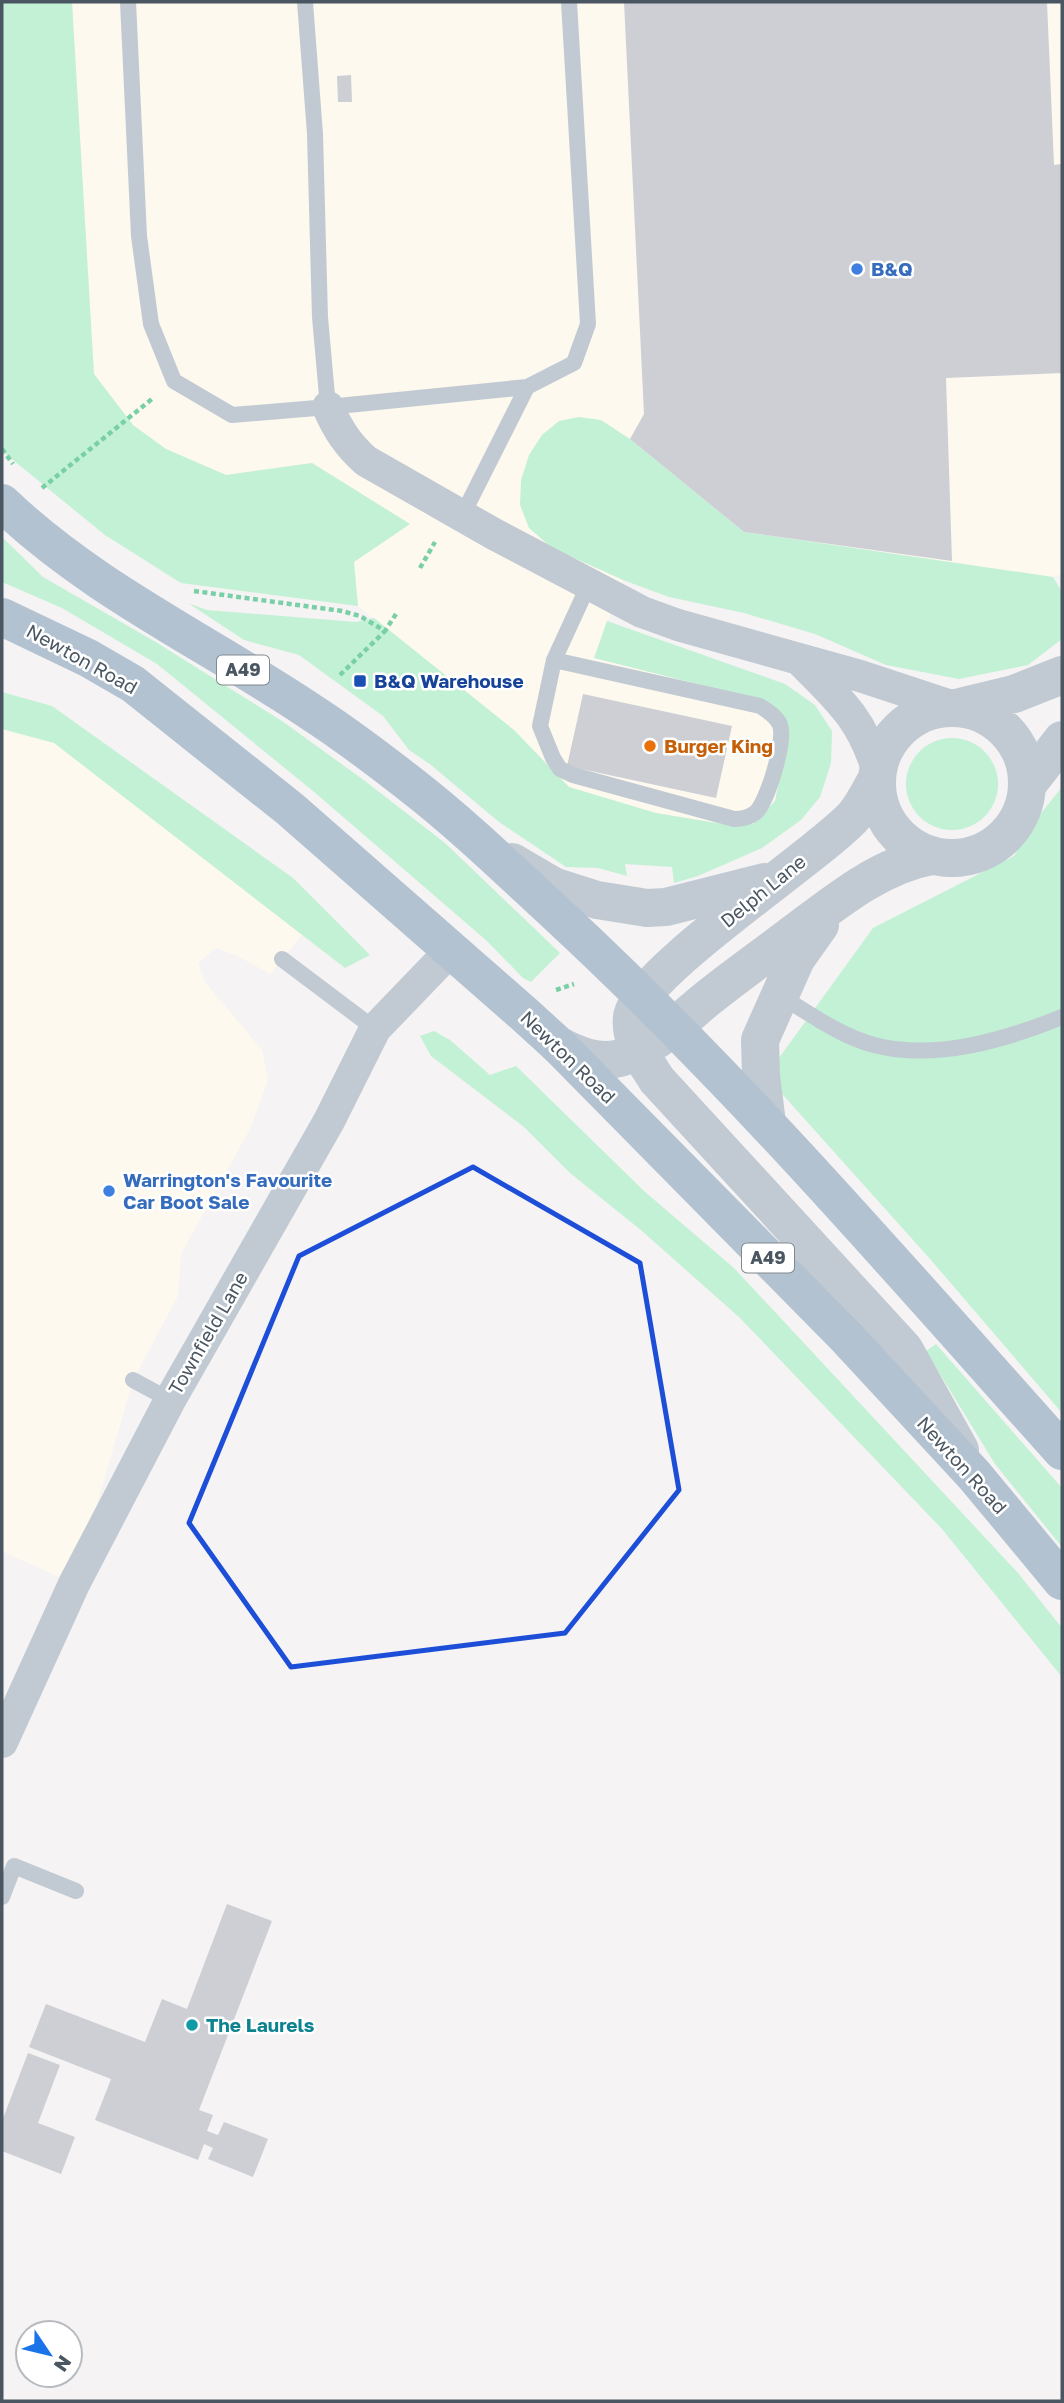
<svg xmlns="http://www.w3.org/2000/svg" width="1064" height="2403" font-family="'Golos Text',sans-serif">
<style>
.commercial{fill:#fdf9ef}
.green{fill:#c3f1d5}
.building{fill:#cdcfd5}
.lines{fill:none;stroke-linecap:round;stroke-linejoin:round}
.path{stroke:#7ad0a6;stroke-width:4.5;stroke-dasharray:5 3.5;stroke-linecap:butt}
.service{stroke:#c1cad2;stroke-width:16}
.minor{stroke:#c1cad2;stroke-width:32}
.tertiary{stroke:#c1cad2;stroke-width:38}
.primary{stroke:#b3c2d1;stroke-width:38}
.marked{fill:none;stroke:#1d4ed8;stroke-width:5;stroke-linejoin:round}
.shop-dot{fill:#3f7fe0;stroke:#fff;stroke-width:2.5}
.transit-dot{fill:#1a4fb4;stroke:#fff;stroke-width:2.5}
.food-dot{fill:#e8710a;stroke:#fff;stroke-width:2.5}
.culture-dot{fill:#0f9aa8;stroke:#fff;stroke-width:2.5}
.labels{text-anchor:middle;stroke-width:5;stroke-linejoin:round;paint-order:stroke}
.shield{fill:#fff;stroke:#808990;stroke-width:2}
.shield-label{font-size:18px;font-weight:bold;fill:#4a5661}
.shop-label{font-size:19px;font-weight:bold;fill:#366cbe;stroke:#fff;text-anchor:start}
.street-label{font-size:19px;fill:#4a5661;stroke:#fff}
.transit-label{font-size:19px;font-weight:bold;fill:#164399;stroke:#fff;text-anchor:start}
.food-label{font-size:19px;font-weight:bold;fill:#c56008;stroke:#fff;text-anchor:start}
.culture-label{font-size:19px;font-weight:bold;fill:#0d838f;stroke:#fff;text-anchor:start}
</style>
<rect width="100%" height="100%" fill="#f5f3f3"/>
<path class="commercial" d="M72,2h990v572l-9,3 -309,-45 -192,16 71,32 -29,78 175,44 15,16 2,28 -11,55 -22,23h-30l-67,-11 -87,-26 -55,-57 -156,-124 -4,-44 56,-38 -98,-61 -85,12 -61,-26 -33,-24 -39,-51z
M2,729l52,13 248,193 -32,39 -32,-18 -22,-8 -18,15 7,19 57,68 6,29 -17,48 -70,127 -3,42 -45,84 -59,204 -72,-33z"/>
<path class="green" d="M2,2h70l22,372 39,51 33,24 60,26 86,-12 98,61 -56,38 4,44 -177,-23 -76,-48 -103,-84z
M579,417l22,3 29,19 114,93 309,45 9,15v47l-34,26 -69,14 -73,-14 -71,-31 -71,-21 -75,-16 -46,-17 -71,-32 -23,-20 -9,-23 1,-25 8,-25 13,-20 17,-14z
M2,537l41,40 111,64 128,80 83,60 80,62 115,110 -29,29 -8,-4 -36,-37 -174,-150 -156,-127 -95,-56 -60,-26z
M188,603l19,7 149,12 18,-4 140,112 55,57 87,26 67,11h30l22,-23 11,-55 -2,-28 -15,-16 -175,-44 13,-37 178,63 30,21 17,26 -1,32 -11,34 -19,23 -39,28 -64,28 -24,7 -2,-16 -47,-3 2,12 -29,-8 -32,-1 -67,-45 -68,-57 -22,-15 -26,-34 -84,-61 -55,-15z
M2,692l50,14 241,172 77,77 -25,13 -291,-225 -52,-14z
M906 784a46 46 0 1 1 92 0a46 46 0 1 1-92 0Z
M1062,787v626l-131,-153 -165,-184 107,-148 141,-72 24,-39z
M434,1031l16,9 40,35 26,-9 128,125 90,77 284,305 44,55v49l-120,-148 -202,-211 -98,-87 -72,-58 -46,-46 -93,-71 -11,-20z
M936,1344l126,144v59l-67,-83 -69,-113z"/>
<path class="building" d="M624,2h423l7,163 8,-1v209l-116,5 6,183 -208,-29 -114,-93 14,-25z
M351,75l1,27h-14l-1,-26z
M583,694l149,32 -16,72 -149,-32z
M227,1904l45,17 -73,189 14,5 -6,16 11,4 6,-13 44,17 -15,38 -45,-18 5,-11 -9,-4 -6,16 -103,-40 16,-41 -82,-32 17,-43 99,38 17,-43 25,10z
M28,2053l32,12 -22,58 37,14 -14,37 -59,-23v-30z"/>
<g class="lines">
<path class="path" d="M2,449l11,15
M42,488l110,-89
M420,568l15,-26
M194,591l148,20 18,5 25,15 11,-17
M340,675l45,-44
M556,990l18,-6"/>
<path class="service" d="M128,2l11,234 12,88 23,57 58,34 96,-8 -8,-90 -5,-183 -10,-132
M328,407l199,-20 47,-24 14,-39 -19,-322
M462,516l65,-129
M554,660l206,46c8,5 17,11 20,19 6,15 -13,79 -25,88 -7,5 -13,6 -21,6l-161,-44 -13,-6 -7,-11 -13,-32 14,-66 35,-76
M282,959l93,70
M779,995c30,18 61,41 95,50 61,16 131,-5 188,-28
M133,1380l37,20
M2,1897l12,-31 62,25"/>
<path class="minor" d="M328,407c10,23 20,38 38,54l128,73 148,78 36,13 182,51 91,30
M801,661c36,37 60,56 76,108
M2,1742l72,-158 96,-184 159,-279 46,-92 77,-80"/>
<path class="tertiary" d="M960,707l54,-13 48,-19
M877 783a75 75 0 1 1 150 0a75 75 0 1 1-150 0Z
M876,780c-7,13 -13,26 -23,37 -38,41 -215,156 -221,200 -3,23 13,44 25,63l247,269 56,101
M1028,784l34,-44
M512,862l41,24 44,14 50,8 19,-1 99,-25
M558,1045c19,10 40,19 62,13 34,-10 61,-38 88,-60 26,-21 53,-40 81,-61 43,-32 88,-71 142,-81
M767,1123l-6,-47 -1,-36 36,-81 24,-34"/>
<path class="primary" d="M2,503c91,87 205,139 309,209 34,22 67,47 99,72 53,41 101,88 150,133 180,167 339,352 502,534
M2,617l86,41 45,26 157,125 234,205 34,31 290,294 126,136 88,106"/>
</g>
<path class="marked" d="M473,1167l167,96 39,227 -114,143 -274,34 -102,-144 110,-267z"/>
<g class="shop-dot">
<circle cx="857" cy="269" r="7"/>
<circle cx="109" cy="1191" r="7"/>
</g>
<rect class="transit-dot" x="353" y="674" width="14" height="14" rx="3.5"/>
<circle class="food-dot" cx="650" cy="746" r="7"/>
<circle class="culture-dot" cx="192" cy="2025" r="7"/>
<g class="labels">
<g class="shield">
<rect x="217" y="655.5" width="52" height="29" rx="5"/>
<rect x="742" y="1243.5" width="52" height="29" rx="5"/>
</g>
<g class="shield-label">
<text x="243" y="676">A49</text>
<text x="768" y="1264">A49</text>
</g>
<g class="shop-label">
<text x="871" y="276">B&amp;Q</text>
<text x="123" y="1187">Warrington's Favourite<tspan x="123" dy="22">Car Boot Sale</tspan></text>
</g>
<g class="street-label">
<text transform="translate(82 659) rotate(29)" y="7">Newton Road</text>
<text transform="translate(763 891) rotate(-39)" y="7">Delph Lane</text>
<text transform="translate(568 1057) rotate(44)" y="7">Newton Road</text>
<text transform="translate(208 1333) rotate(-60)" y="7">Townfield Lane</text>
<text transform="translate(962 1465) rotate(48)" y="7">Newton Road</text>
</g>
<g class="transit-label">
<text x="374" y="688">B&amp;Q Warehouse</text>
</g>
<g class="food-label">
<text x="664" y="753">Burger King</text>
</g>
<g class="culture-label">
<text x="206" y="2032">The Laurels</text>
</g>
</g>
<rect width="1064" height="2403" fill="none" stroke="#4a5661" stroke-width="7"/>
<g transform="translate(49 2354) rotate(125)"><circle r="33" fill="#ffffff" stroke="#b7bbc0" stroke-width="2"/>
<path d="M0-5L12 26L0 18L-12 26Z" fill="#1a73e8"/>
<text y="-10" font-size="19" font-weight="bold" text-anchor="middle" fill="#4a5661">N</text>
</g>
</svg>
